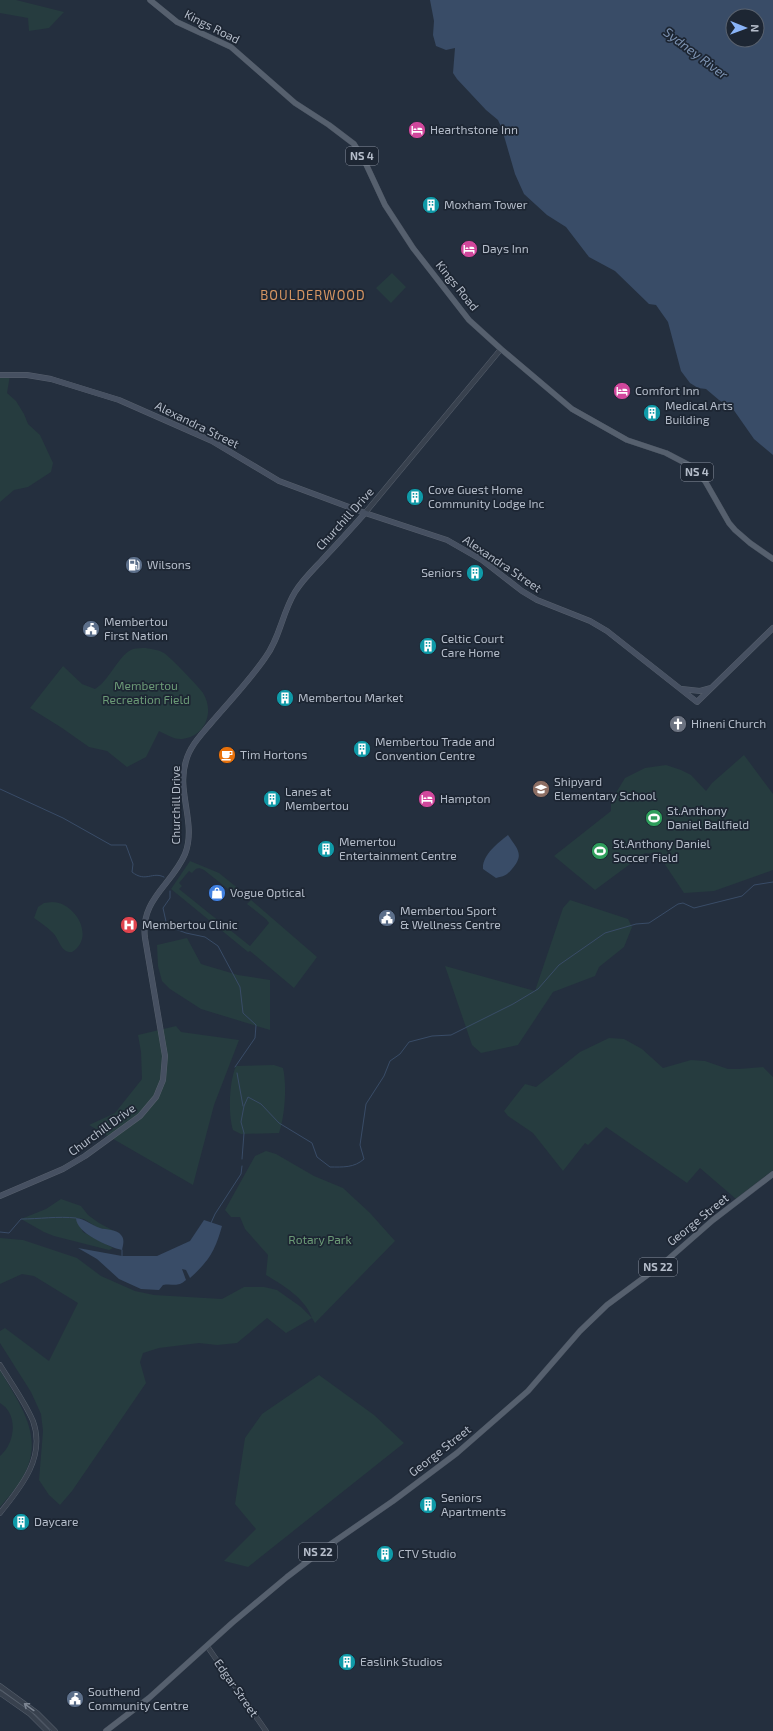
<svg xmlns="http://www.w3.org/2000/svg" width="773" height="1731" font-family="'Exo 2',sans-serif">
<style>
.green{fill:#263c3f}
.water{fill:#394c67;fill-rule:evenodd}
.lines{fill:none;stroke-linecap:round;stroke-linejoin:round}
.stream{stroke:#394c67;stroke-width:1}
.tertiary-casing{stroke:#565f6c;stroke-width:5.5}
.secondary-casing{stroke:#565f6c;stroke-width:6}
.primary-casing{stroke:#414a57;stroke-width:6}
.tertiary{stroke:#38414e;stroke-width:4.5}
.secondary{stroke:#465061;stroke-width:5}
.primary{stroke:#56606e;stroke-width:5.5}
.oneway{stroke:#7c8592}
.labels{text-anchor:middle;stroke-width:3.5;stroke-linejoin:round;paint-order:stroke}
.shield{fill:#1d2633;stroke:#878f9c;stroke-width:1}
.shield-label{font-size:11px;font-weight:bold;fill:#b4bcc9}
.street-label{font-size:12px;fill:#b4bcc9;stroke:#1d2633}
.poi-label{font-size:12px;fill:#b4bcc9;stroke:#1d2633;text-anchor:start}
.park-label{font-size:12px;fill:#6b9a76;stroke:#1d2633}
.water-label{font-size:13px;font-style:italic;fill:#7c92b1;stroke:#1d2633}
.neighbourhood-label{font-size:13px;letter-spacing:1px;fill:#d59563;stroke:#1d2633}
</style>
<rect width="100%" height="100%" fill="#242f3e"/>
<path class="green" d="M0,0h16l48,12 -15,16 -20,3 -1,-13 -28,-5z
M392,273l14,14 -15,16 -15,-15z
M0,375h10l-3,18 9,8 8,13 4,10 12,11 13,28 -2,9 -23,15 -14,3 -14,12z
M146,648c5,1 13,2 18,5 6,4 35,34 39,40 12,19 2,44 -21,46 -8,1 -16,-5 -23,-8l-13,26 -19,10 -20,-16 -18,-4 -27,-19 -32,-20 33,-42 19,18 13,5c15,-9 24,-35 38,-40 4,-1 9,-1 13,-1z
M744,755l29,39v76l-59,21 -30,2 -26,-39 -13,-1 -50,37 -41,-34 57,-45v-10l14,-23 20,-10 21,-3 15,5 10,5 15,16 6,-8z
M190,861l29,12 26,21 -3,6 -5,-5 2,-3 -3,-3 -3,4 -29,-23c-6,-3 -8,-2 -12,3l-3,-2 -10,12 3,3 -3,3 71,57 19,-23 -3,-4 -19,-15 4,-4 66,57 -23,31 -44,-37 -2,1 -77,-63z
M570,900l58,19 4,8 -8,20 -25,20 -4,9 -42,16 -35,53 -37,8 -9,-8 -27,-79 90,25 28,-83z
M52,902c23,0 44,35 20,50 -12,1 -12,-13 -20,-20 -5,-5 -12,-10 -18,-14l4,-11 6,-4z
M187,938l14,26 37,11 32,5v50l-69,-21 -31,-20 -8,-8 -4,-15 -1,-21z
M176,1026l5,6 58,8 -25,65 -21,80 -104,-60 26,-12 27,-34 -1,-27 -3,-17z
M609,1038l15,1 18,10 21,19 28,-8 14,1 23,8h11l24,-2 10,10v93l-37,29 -36,-31 -13,15 -81,-56 -18,18 -3,-2 -22,28 -30,-38 -25,-17 -4,-5 21,-27 11,3 44,-35z
M274,1065l9,3c4,17 2,48 -4,65l-38,1 -8,-4c-5,-16 -4,-48 3,-64z
M266,1151l10,3 38,22 29,12 27,25 25,28 -80,82 -3,-5 -26,15 -19,-15 -30,25 -20,2 -18,-2 -40,5 -16,5 -3,9 6,21 -74,108 -12,14 -11,-10 -10,-15 4,-49 -2,-17 -10,-22 -31,-49v-12l5,-3 44,33 29,-58 -44,-27 -12,-2 -22,10v-46l23,2 54,18 24,18 34,15 19,4 68,4 22,-12h20l13,3 24,17 11,11c-7,-20 -28,-32 -46,-43l2,-20 -23,-26 -5,-12h-9l-6,-7 30,-54z
M61,1199l20,7 7,9 11,8 17,9 -18,-4 -14,-9 -8,-1 7,14 30,16 -4,2 -55,-14 -10,-4 -23,-13 25,-10z
M0,1370c19,34 45,65 24,105 -6,12 -16,22 -24,32v-51c15,-12 19,-42 0,-53z
M319,1375l55,40 30,28 -156,124 -24,-6 32,-32 -21,-25 10,-66 17,-24z"/>
<path class="water" d="M430,0h343v455l-19,-16 -21,-30 -14,-9 -13,-11 -8,-1 -8,-5 -9,-12 -13,-49 -12,-17 -7,-1 -34,-33 -26,-14 -23,-30 -19,-12 -23,-21 -9,-20 -13,-45 -4,-9 -12,-10 -29,-31 -4,-6 2,-25 -9,2 -10,-4 -3,-11 1,-14zM733,16h24v24h-24z
M508,835c9,14 17,19 4,34 -5,6 -7,7 -16,9l-13,-9c-1,-14 15,-26 25,-34z
M76,1218c9,1 15,7 24,10 6,2 17,1 21,7 4,4 2,10 1,15 -13,-3 -46,-17 -46,-32z
M204,1220l18,6c-7,25 -13,35 -32,52l-4,-8 -4,-1 4,11c-9,8 -13,3 -23,5l-4,5 -18,-1 -22,-10 -22,-20 -19,-11 44,8h35l33,-15z"/>
<g class="lines">
<path class="stream" d="M0,789l63,29 48,27h15l7,19 -1,8c14,11 20,-1 32,5
M170,891v7l-7,10 4,18 19,7 19,4 13,9 22,41 3,26 13,12 -1,13 -20,29
M237,1073l6,33
M242,1159l2,-26 -3,-11 3,-16 4,-9 13,7 18,19 33,20 5,14 13,10c13,0 24,1 34,-8l-4,-14 6,-41 18,-28 6,-15 10,-7 9,-12 23,-6 19,-1 62,-31 25,-15 21,-24 46,-32 31,-9 13,-1 29,-19 5,-1 11,5 48,-12 12,-11 19,-3
M211,1223l4,-9 26,-40 1,-8
M0,1232l9,1 12,-14c18,0 37,-3 55,-1
M122,1250v6"/>
<defs>
<path id="tertiary" d="M365,513l136,-164
M0,1365c11,18 25,37 33,56 13,36 -12,66 -33,92
M207,1646l59,85
M0,1686l37,27 18,18
M0,1693l30,21 17,17"/>
<path id="secondary" d="M0,375h27l24,4 68,21 93,41 67,40 86,32 82,27 35,20 40,31 15,9 53,21 17,10 90,71 76,-74
M682,689l18,2 11,-3
M0,1196l63,-27 22,-13 55,-40 16,-19 7,-17 2,-24 -20,-118c-5,-39 27,-53 40,-84 12,-30 -9,-63 1,-93 4,-15 15,-26 25,-38 18,-21 38,-42 54,-65 15,-20 17,-45 30,-66 8,-13 19,-23 29,-34 14,-15 28,-30 41,-45"/>
<path id="primary" d="M150,0l27,22 54,25 64,56 34,22 25,19 11,18 20,43 28,43 56,72 32,29 71,60 55,31 39,13 23,12 16,16 24,42 6,7 15,13 23,16
M106,1731l43,-33 83,-75 55,-46 38,-29 68,-47 64,-48 71,-62 52,-60 27,-26 58,-43 48,-42 60,-46"/>
</defs>
<use href="#tertiary" class="tertiary-casing"/>
<use href="#secondary" class="secondary-casing"/>
<use href="#primary" class="primary-casing"/>
<use href="#tertiary" class="tertiary"/>
<use href="#secondary" class="secondary"/>
<use href="#primary" class="primary"/>
</g>
<defs><path id="oneway-shaft" d="M-6 0H5M1.5-3L5.5 0L1.5 3" fill="none" stroke-width="1.6" stroke-linecap="round" stroke-linejoin="round"/></defs>
<use class="oneway" href="#oneway-shaft" transform="translate(29 1707) rotate(-144)"/>
<defs>
<symbol id="hotel-disc" viewBox="-11 -11 22 22"><circle r="9.5" fill="#d1479c" stroke="#1d2633"/><path d="M-6-4.5h1.5V1H6V5H4.5V3h-9V5H-6ZM-4 0a1.8 1.8 0 1 1 3.6 0ZM.5 0V-2.5h3Q6-2.5 6 0Z" fill="#fff"/></symbol>
<symbol id="building-disc" viewBox="-11 -11 22 22"><circle r="9.5" fill="#0f9aa8" stroke="#1d2633"/><path d="M-4-6H4V6H1V3H-1V6H-4ZM-2.5-4.3h1.7v1.8h-1.7ZM.8-4.3h1.7v1.8H.8ZM-2.5-1h1.7V.8h-1.7ZM.8-1h1.7V.8H.8Z" fill="#fff"/></symbol>
<symbol id="fuel-disc" viewBox="-11 -11 22 22"><circle r="9.5" fill="#5c6f8a" stroke="#1d2633"/><path d="M-5.5-6h7V0h2V4h1.3V-2.5L3-4.5l.8-.8L6-3V5H2.5V1h-1V6h-7ZM-4.2-4.7v3.2H.2V-4.7Z" fill="#fff"/></symbol>
<symbol id="civic-disc" viewBox="-11 -11 22 22"><circle r="9.5" fill="#5c6f8a" stroke="#1d2633"/><path d="M-.6-6.5H3V-4.5H.6V-3L4-1V1h2V6H-6V1h2V-1L-.6-3ZM-1.2 2.5V6h2.4V2.5Z" fill="#fff"/></symbol>
<symbol id="church-disc" viewBox="-11 -11 22 22"><circle r="9.5" fill="#6b7280" stroke="#1d2633"/><path d="M-1.2-6h2.4v3.5h3.3v2.4h-3.3V6h-2.4V-.1h-3.3v-2.4h3.3Z" fill="#fff"/></symbol>
<symbol id="cafe-disc" viewBox="-11 -11 22 22"><circle r="9.5" fill="#e8710a" stroke="#1d2633"/><path d="M-5.5-4.5H6V0H3Q3 3.5 0 3.5H-2.5Q-5.5 3.5-5.5 0ZM3-3.2v2h1.7v-2ZM-6 4.5H4V6H-6Z" fill="#fff"/></symbol>
<symbol id="school-disc" viewBox="-11 -11 22 22"><circle r="9.5" fill="#8d6e63" stroke="#1d2633"/><path d="M0-5L7-2L0 1L-7-2ZM-4 1L0 2.5L4 1V4Q0 6-4 4Z" fill="#fff"/></symbol>
<symbol id="stadium-disc" viewBox="-11 -11 22 22"><circle r="9.5" fill="#2e9e5b" stroke="#1d2633"/><path d="M0-5a6.5 5 0 1 0 0 10a6.5 5 0 1 0 0-10ZM-3.5-1.8h7v3.6h-7Z" fill="#fff"/></symbol>
<symbol id="shop-disc" viewBox="-11 -11 22 22"><circle r="9.5" fill="#3f7fe0" stroke="#1d2633"/><path d="M-5-2.5h2.3a2.7 3.5 0 0 1 5.4 0H5L5.5 6h-11ZM-1.5-2.5h3a1.5 2.3 0 0 0-3 0Z" fill="#fff"/></symbol>
<symbol id="hospital-disc" viewBox="-11 -11 22 22"><circle r="9.5" fill="#e0444e" stroke="#1d2633"/><path d="M-5-5h3v3.5h4V-5h3V5h-3V1.5h-4V5h-3Z" fill="#fff"/></symbol>
</defs>
<g fill-rule="evenodd">
<use href="#hotel-disc" x="407" y="120" width="20" height="20"/>
<use href="#building-disc" x="421" y="195" width="20" height="20"/>
<use href="#hotel-disc" x="459" y="239" width="20" height="20"/>
<use href="#hotel-disc" x="612" y="381" width="20" height="20"/>
<use href="#building-disc" x="642" y="403" width="20" height="20"/>
<use href="#building-disc" x="405" y="487" width="20" height="20"/>
<use href="#fuel-disc" x="124" y="555" width="20" height="20"/>
<use href="#building-disc" x="465" y="563" width="20" height="20"/>
<use href="#civic-disc" x="81" y="619" width="20" height="20"/>
<use href="#building-disc" x="418" y="636" width="20" height="20"/>
<use href="#building-disc" x="275" y="688" width="20" height="20"/>
<use href="#church-disc" x="668" y="714" width="20" height="20"/>
<use href="#building-disc" x="352" y="739" width="20" height="20"/>
<use href="#cafe-disc" x="217" y="745" width="20" height="20"/>
<use href="#school-disc" x="531" y="779" width="20" height="20"/>
<use href="#building-disc" x="262" y="789" width="20" height="20"/>
<use href="#hotel-disc" x="417" y="789" width="20" height="20"/>
<use href="#stadium-disc" x="644" y="808" width="20" height="20"/>
<use href="#building-disc" x="316" y="839" width="20" height="20"/>
<use href="#stadium-disc" x="590" y="841" width="20" height="20"/>
<use href="#shop-disc" x="207" y="883" width="20" height="20"/>
<use href="#civic-disc" x="377" y="908" width="20" height="20"/>
<use href="#hospital-disc" x="119" y="915" width="20" height="20"/>
<use href="#building-disc" x="418" y="1495" width="20" height="20"/>
<use href="#building-disc" x="11" y="1512" width="20" height="20"/>
<use href="#building-disc" x="375" y="1544" width="20" height="20"/>
<use href="#building-disc" x="337" y="1652" width="20" height="20"/>
<use href="#civic-disc" x="65" y="1689" width="20" height="20"/>
</g>
<g class="labels">
<g class="shield">
<rect x="346" y="147" width="32" height="18" rx="3"/>
<rect x="681" y="463" width="32" height="18" rx="3"/>
<rect x="639" y="1258" width="38" height="18" rx="3"/>
<rect x="299" y="1543" width="38" height="18" rx="3"/>
</g>
<g class="shield-label">
<text x="362" y="160">NS 4</text>
<text x="697" y="476">NS 4</text>
<text x="658" y="1271">NS 22</text>
<text x="318" y="1556">NS 22</text>
</g>
<g class="street-label">
<text transform="translate(212 27) rotate(27)" y="4">Kings Road</text>
<text transform="translate(457 286) rotate(51)" y="4">Kings Road</text>
<text transform="translate(197 425) rotate(26)" y="4">Alexandra Street</text>
<text transform="translate(345 519) rotate(-48)" y="4">Churchill Drive</text>
<text transform="translate(502 564) rotate(34)" y="4">Alexandra Street</text>
<text transform="translate(176 805) rotate(-90)" y="4">Churchill Drive</text>
<text transform="translate(102 1130) rotate(-36)" y="4">Churchill Drive</text>
<text transform="translate(698 1220) rotate(-39)" y="4">George Street</text>
<text transform="translate(440 1451) rotate(-38)" y="4">George Street</text>
<text transform="translate(236 1688) rotate(55)" y="4">Edgar Street</text>
</g>
<g class="poi-label">
<text x="430" y="134">Hearthstone Inn</text>
<text x="444" y="209">Moxham Tower</text>
<text x="482" y="253">Days Inn</text>
<text x="635" y="395">Comfort Inn</text>
<text x="665" y="410">Medical Arts<tspan x="665" dy="14">Building</tspan></text>
<text x="428" y="494">Cove Guest Home<tspan x="428" dy="14">Community Lodge Inc</tspan></text>
<text x="147" y="569">Wilsons</text>
<text x="462" y="577" text-anchor="end">Seniors</text>
<text x="104" y="626">Membertou<tspan x="104" dy="14">First Nation</tspan></text>
<text x="441" y="643">Celtic Court<tspan x="441" dy="14">Care Home</tspan></text>
<text x="298" y="702">Membertou Market</text>
<text x="691" y="728">Hineni Church</text>
<text x="375" y="746">Membertou Trade and<tspan x="375" dy="14">Convention Centre</tspan></text>
<text x="240" y="759">Tim Hortons</text>
<text x="554" y="786">Shipyard<tspan x="554" dy="14">Elementary School</tspan></text>
<text x="285" y="796">Lanes at<tspan x="285" dy="14">Membertou</tspan></text>
<text x="440" y="803">Hampton</text>
<text x="667" y="815">St.Anthony<tspan x="667" dy="14">Daniel Ballfield</tspan></text>
<text x="339" y="846">Memertou<tspan x="339" dy="14">Entertainment Centre</tspan></text>
<text x="613" y="848">St.Anthony Daniel<tspan x="613" dy="14">Soccer Field</tspan></text>
<text x="230" y="897">Vogue Optical</text>
<text x="400" y="915">Membertou Sport<tspan x="400" dy="14">&amp; Wellness Centre</tspan></text>
<text x="142" y="929">Membertou Clinic</text>
<text x="441" y="1502">Seniors<tspan x="441" dy="14">Apartments</tspan></text>
<text x="34" y="1526">Daycare</text>
<text x="398" y="1558">CTV Studio</text>
<text x="360" y="1666">Easlink Studios</text>
<text x="88" y="1696">Southend<tspan x="88" dy="14">Community Centre</tspan></text>
</g>
<g class="park-label">
<text x="146" y="690">Membertou<tspan x="146" dy="14">Recreation Field</tspan></text>
<text x="320" y="1244">Rotary Park</text>
</g>
<g class="water-label">
<text transform="translate(696 53) rotate(37)" y="5">Sydney River</text>
</g>
<g class="neighbourhood-label">
<text x="313" y="300">BOULDERWOOD</text>
</g>
</g>
<g transform="translate(745 28) rotate(91)"><circle r="19" fill="#1d2633" stroke="#59626f"/>
<path d="M0-3L7 15L0 10L-7 15Z" fill="#8ab4f8"/>
<text y="-6" font-size="11" font-weight="bold" text-anchor="middle" fill="#b4bcc9">N</text>
</g>
</svg>
